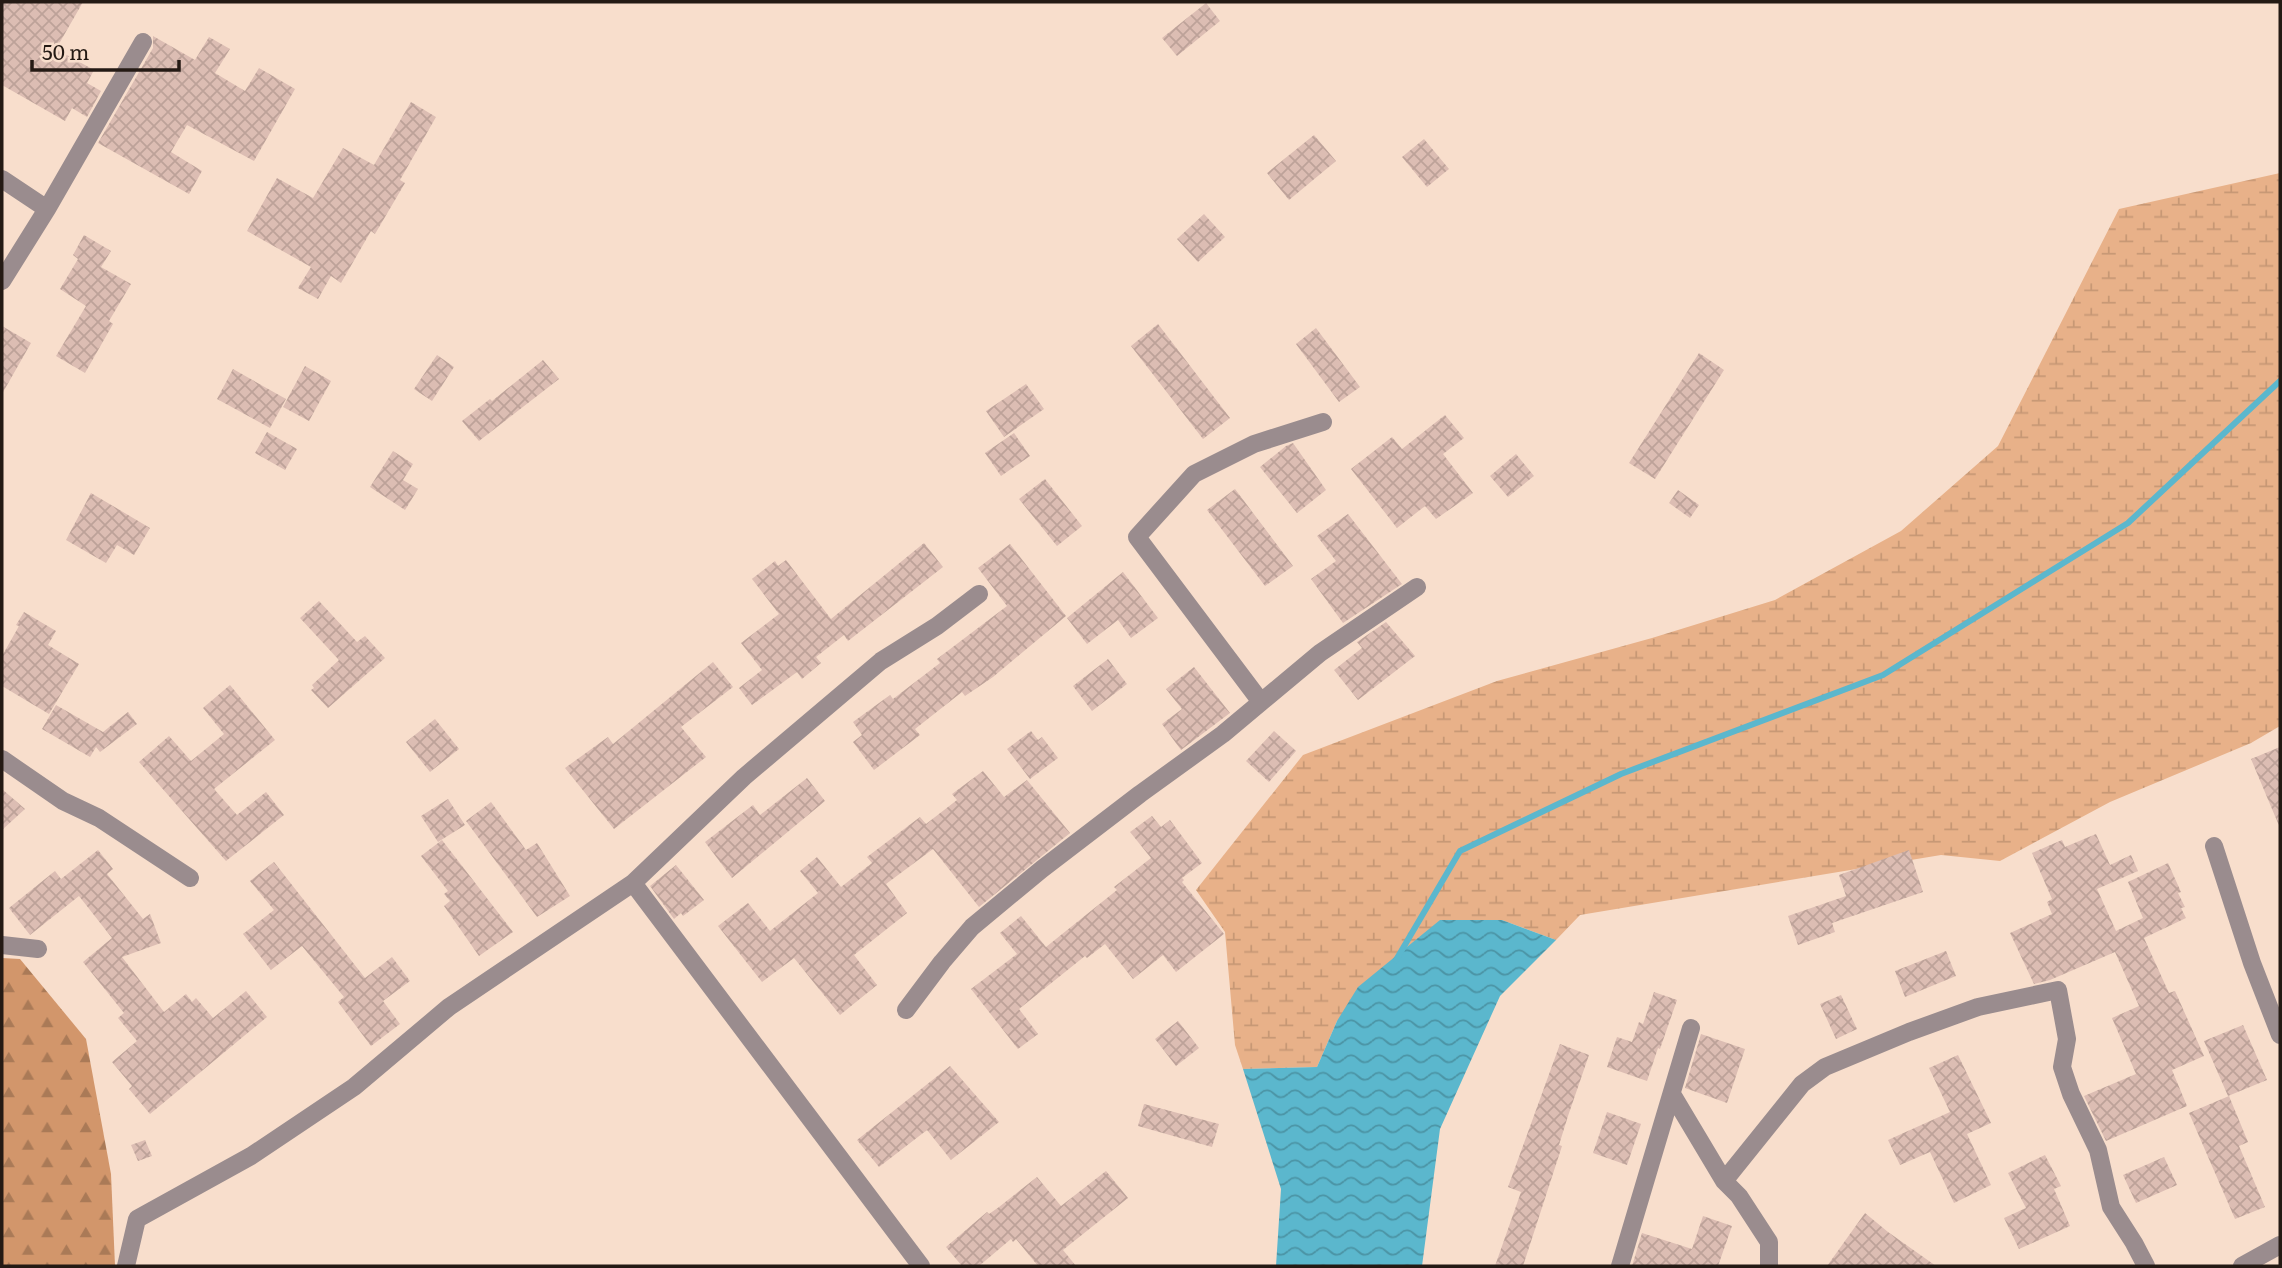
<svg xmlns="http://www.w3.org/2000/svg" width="2282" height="1268" font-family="Literata,serif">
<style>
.forest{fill:url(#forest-firs)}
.wetland{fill:url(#wetland-marsh)}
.water{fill:url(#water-waves)}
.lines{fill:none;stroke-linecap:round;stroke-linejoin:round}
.stream{stroke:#5bb7cd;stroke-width:6}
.building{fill:url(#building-cross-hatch)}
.minor{stroke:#9a8c8e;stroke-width:18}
</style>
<defs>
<pattern id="forest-firs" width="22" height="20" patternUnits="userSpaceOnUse" patternTransform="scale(1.75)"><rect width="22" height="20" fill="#d2966b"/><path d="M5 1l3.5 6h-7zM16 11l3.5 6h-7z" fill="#aa7a57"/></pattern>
<pattern id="wetland-marsh" width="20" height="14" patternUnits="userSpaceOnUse" patternTransform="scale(1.75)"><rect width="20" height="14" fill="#e8b189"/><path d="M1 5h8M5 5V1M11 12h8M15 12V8" fill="none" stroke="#c79875"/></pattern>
<pattern id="water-waves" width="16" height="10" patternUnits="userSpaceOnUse" patternTransform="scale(1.75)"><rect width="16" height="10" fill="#5bb7cd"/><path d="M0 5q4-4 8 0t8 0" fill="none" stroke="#4b94a5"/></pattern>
<pattern id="building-cross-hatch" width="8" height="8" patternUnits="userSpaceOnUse" patternTransform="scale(1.75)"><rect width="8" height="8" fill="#dcbdb3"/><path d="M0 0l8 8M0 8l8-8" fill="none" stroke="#bda299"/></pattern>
</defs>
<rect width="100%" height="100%" fill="#f8decc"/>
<path class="forest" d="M2,958l18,1 66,80 25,135 4,92h-113z"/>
<path class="wetland" d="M2280,173v553l-29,17 -141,59 -110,59 -59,-6 -361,60 -24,25 -54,-20 -165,101 -20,46 -74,2 -8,-24 -10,-113 -29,-42 107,-135 194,-74 155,-43 123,-38 126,-69 97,-85 121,-237z"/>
<path class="water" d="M1440,920h62l54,20 -56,56 -60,133 -18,137h-146l5,-77 -38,-120 74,-2 20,-46 21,-34z"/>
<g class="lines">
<path class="stream" d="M1396,960l64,-109 161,-77 262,-99 245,-152 152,-142"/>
</g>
<path class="building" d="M2,2h81l-27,47 38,21 -7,13 14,8 -14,26 -15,-9 -7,13 -63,-36z
M1206,3l14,18 -43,35 -15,-18z
M153,36l42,24 14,-23 21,12 -15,24 30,18 14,-23 36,21 -41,72 -67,-36 -16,27 31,19 -13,23 -91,-51 55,-95z
M411,102l25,15 -36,63 5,3 -30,51 -4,-3 -30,52 -10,-7 -13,23 -20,-11 13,-21 -64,-36 30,-53 36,20 30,-50 31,17z
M1314,135l22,26 -47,39 -22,-27z
M1424,139l25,30 -22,18 -25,-30z
M1204,214l21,23 -27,25 -21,-23z
M84,235l27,16 -10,16 30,17 -22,37 4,3 -28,49 -29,-17 30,-50 -26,-17 18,-30 -5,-4z
M1158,324l72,94 -27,21 -72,-93z
M2,326l29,17 -29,51z
M1316,328l44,59 -21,15 -43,-58z
M1699,353l25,17 -69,109 -26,-16z
M437,355l17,12 -22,34 -18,-12z
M543,360l16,19 -80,62 -17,-20 28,-22 2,2z
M305,366l26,15 -22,40 -26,-14z
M233,369l53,30 -16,29 -53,-29z
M1026,384l18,25 -40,28 -18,-26z
M1445,415l19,23 -21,16 30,39 -37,26 -11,-13 -28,22 -46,-59 41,-32 10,12z
M267,432l30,17 -12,21 -30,-17z
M1014,433l16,23 -29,20 -16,-23z
M1293,443l33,47 -29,23 -37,-46 26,-21z
M393,451l20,13 -10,16 15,9 -13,21 -35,-23z
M1516,454l18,22 -26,21 -18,-21z
M1045,479l37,47 -25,20 -38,-47z
M1235,489l58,77 -28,20 -58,-76z
M1678,490l21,15 -9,13 -21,-15z
M91,493l59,35 -16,27 -17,-10 -11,18 -40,-23z
M1348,514l54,70 -59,39 -32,-44 25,-18 -19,-25z
M924,543l19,24 -95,74 -4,-6 -28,22 5,6 -19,16 -5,-7 -45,33 -13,-17 23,-18 -21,-27 38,-29 -27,-35 23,-18 3,5 8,-6 45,59z
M1010,544l56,72 -73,61 -28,19 -3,-4 -47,37 5,6 -46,35 -21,-28 9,-7 -9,-13 37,-27 3,4 47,-36 -3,-4 70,-53 -29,-38z
M1123,572l35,46 -27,20 -13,-18 -31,24 -20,-26z
M319,601l38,41 8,-6 20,22 -57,50 -17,-18 3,-2 -2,-3 27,-25 -39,-42z
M24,612l32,19 -8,14 31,19 -30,50 -47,-28v-30l17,-30 -3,-1z
M1386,622l29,34 -57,44 -24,-30 28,-22 -5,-6z
M1108,659l19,25 -35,27 -19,-25z
M713,662l20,25 -52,40 25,30 -92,72 -49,-61 43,-31 5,7z
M1194,667l36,46 -49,37 -19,-26 20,-15 -16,-20z
M230,685l45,55 -61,49 23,26 29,-23 18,23 -58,46 -87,-99 30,-26 22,25 33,-27 -21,-26z
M56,705l47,27 25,-20 9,12 -37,28 -4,-5 -6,10 -48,-28z
M435,719l24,30 -29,23 -24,-30z
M1031,731l7,9 4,-3 16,21 -28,21 -23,-30z
M1274,731l22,20 -27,31 -23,-21z
M2280,747v81l-29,-69z
M983,771l21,26 23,-17 43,53 -91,74 -46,-58 -47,35 21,29 -53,42 23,30 -37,30 -46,-57 -32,24 -44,-56 30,-23 22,28 48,-38 -18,-22 17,-14 24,30 31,-24 -5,-6 53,-40 6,7 31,-24 -5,-6z
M807,778l18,23 -93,77 -27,-36 48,-37 7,10z
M2,789l23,20 -23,21z
M448,799l17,26 -27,17 -17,-26z
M491,802l35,48 11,-7 33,53 -33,21 -71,-96z
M1152,816l9,11 9,-7 32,43 -20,15 2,2 -2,2 42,52 -48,38 -13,-17 -30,24 -28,-35 -18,14 -2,-2 -66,53 19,25 -20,15 -47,-60 46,-35 -17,-21 21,-17 25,31 71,-57 -3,-3 37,-29 -21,-26z
M2096,834l14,31 21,-10 7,16 -41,18 19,42 27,-13 -15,-36 40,-19 13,29 -3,1 7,14 -4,1 5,10 -42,20 25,55 6,-2 29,65 -32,14 15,36 -81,35 -22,-45 52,-22 -24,-56 27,-12 -24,-54 -65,28 -16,4 -24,-51 42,-19 -5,-12 5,-3 -20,-46 30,-13 3,7z
M442,840l71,92 -34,24 -35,-50 6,-5 -6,-7 4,-3 -27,-35z
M98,850l15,19 -6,5 36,45 7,-5 11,29 -39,14 42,55 22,-18 6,8 4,-4 17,20 33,-27 21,26 -117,97 -21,-25 3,-3 -20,-24 25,-21 -19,-23 6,-5 -41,-51 29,-24 -33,-42 -49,39 -21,-27 46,-37 6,8z
M1909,850l14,42 -91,31 3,9 -37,13 -10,-29 58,-20 -7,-21z
M274,862l91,116 27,-21 18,24 -27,20 17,23 -29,22 -33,-44 6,-5 -42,-51 -31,24 -28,-36 31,-24 -24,-29z
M676,865l28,35 -21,16 -2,-3 -7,6 -24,-33z
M1946,951l10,25 -51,21 -10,-26z
M1654,992l23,8 -17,49 -2,-1 -11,33 -40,-14 10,-30 15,5 7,-20 4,2z
M1841,995l16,34 -21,10 -16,-35z
M1178,1021l21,27 -23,18 -21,-27z
M2243,1025l24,55 -39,16 -24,-55z
M1701,1034l44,15 -18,54 -42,-15z
M1560,1044l29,11 -21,61 -9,29 3,1 -39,120h-28l26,-74 -13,-5z
M1958,1055l33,68 -24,11 24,51 -37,18 -24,-51 -30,13 -12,-25 62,-28 -21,-44z
M950,1066l49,56 -48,38 -24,-30 -48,37 -22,-27z
M2229,1096l19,46 -9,4 26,61 -30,12 -46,-106z
M1144,1104l75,20 -7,23 -74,-21z
M1607,1112l34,12 -14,41 -34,-12z
M145,1140l7,16 -14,5 -7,-16z
M2045,1155l16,31 -7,3 16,37 -51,23 -15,-31 22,-10 -18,-35z
M2164,1157l13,28 -41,18 -13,-28z
M1106,1171l22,27 -65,52 13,16h-38l-22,-27 -3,3 -2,-3 -32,27h-17l-16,-19 41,-35 2,2 10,-7 38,-30 24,29z
M1865,1213l23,19 48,34h-109z
M1703,1216l29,10 -14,40h-86l10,-33 50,16z"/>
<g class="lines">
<path class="minor" d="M2,179l45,30
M2,281l45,-72 96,-167
M1261,702l-124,-165 57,-63 60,-30 69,-22
M2,759l61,42 36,17 91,60
M2214,846l38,117 28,72
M633,883l288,383
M2,945l36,4
M906,1010l36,-48 30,-35 70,-58 98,-75 83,-60 97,-81 97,-66
M1672,1094l52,87 15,15 30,46v24
M1724,1181l78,-97 23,-17 84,-35 69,-25 80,-17 9,49 -5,28 9,27 27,56 13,57 23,36 12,23
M126,1266l11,-47 114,-63 103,-69 95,-80 184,-124 111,-106 137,-116 56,-35 42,-32
M1620,1266l71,-238
M2242,1266l38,-21"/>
</g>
<rect width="2282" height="1268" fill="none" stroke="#241a14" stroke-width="7"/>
<path d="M32 60v10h147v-10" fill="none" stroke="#241a14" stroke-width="3.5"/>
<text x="42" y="60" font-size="21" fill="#241a14" stroke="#f8decc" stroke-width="5" paint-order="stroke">50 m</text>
</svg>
